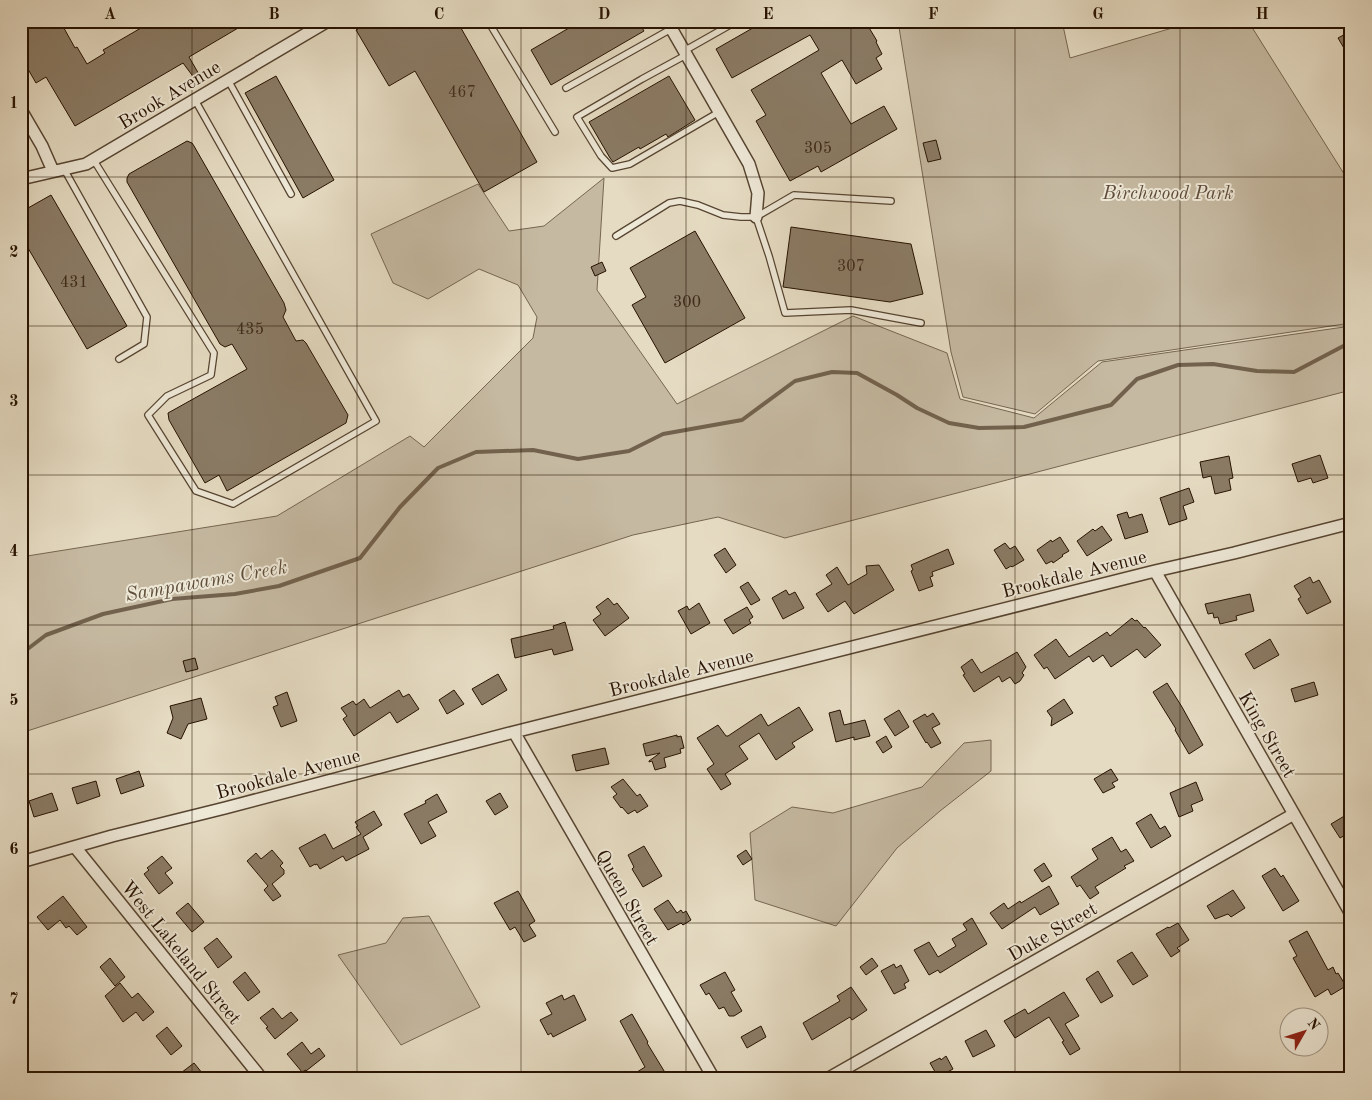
<svg xmlns="http://www.w3.org/2000/svg" width="1372" height="1100" font-family="'Old Standard TT',serif">
<style>
.green{fill:#c5b9a1;stroke:#766651}
.lines{fill:none;stroke-linecap:round;stroke-linejoin:round}
.stream{stroke:#72624d;stroke-width:4}
.building{fill:#8a7b65;stroke:#271201}
.lane-casing{stroke:#564431;stroke-width:8}
.street-casing{stroke:#564431;stroke-width:14}
.lane{stroke:#eee8d7;stroke-width:5.5}
.street{stroke:#eee8d7;stroke-width:11}
.grid{fill:none;stroke:#271201;stroke-width:1;stroke-opacity:0.55}
.labels{text-anchor:middle;stroke-width:4;stroke-linejoin:round;paint-order:stroke}
.number-label{font-size:16px;fill:#402c1a}
.street-label{font-size:19px;fill:#271201;stroke:#eee8d7}
.park-label{font-size:19px;font-style:italic;fill:#5e4c39;stroke:#eee8d7}
.water-label{font-size:20px;font-style:italic;fill:#5f4e3a;stroke:#eee8d7}
.neatline{fill:none;stroke:#271201;stroke-width:2}
.grid-label{font-size:16px;text-anchor:middle;font-weight:bold;fill:#271201}
</style>
<rect width="100%" height="100%" fill="#e5dbc2"/>
<filter id="stains"><feTurbulence type="fractalNoise" baseFrequency=".004" numOctaves="4"/><feColorMatrix values="0 0 0 0 .2 0 0 0 0 .09 0 0 0 0 .02 0 0 0 .5 -.17"/></filter>
<radialGradient id="worn" r=".72"><stop offset=".6" stop-color="#630" stop-opacity="0"/><stop offset="1" stop-color="#630" stop-opacity=".3"/></radialGradient>
<path class="green" d="M898,21h164l8,37 126,-37h52l103,164v138l-253,38 -63,53 -72,-17 -12,-45z
M604,178l-7,112 80,114 176,-88 94,37 13,46 74,19 68,-56 249,-36v64l-566,148 -67,-21 -85,18 -612,198v-176l256,-41 133,-80 14,11 109,-109 4,-21 -19,-32 -39,-16 -51,30 -35,-16 -22,-49 107,-50 31,47 35,-5z
M991,740v31l-51,40 -43,37 -61,78 -81,-26 -5,-67 42,-26 41,6 89,-26 42,-44z
M429,916l51,91 -79,38 -63,-90 48,-12 17,-25z"/>
<g class="lines">
<path class="stream" d="M21,654l25,-19 57,-21 69,-15 63,-5 44,-8 81,-28 40,-51 38,-39 38,-16 57,-2 45,9 51,-8 34,-17 79,-14 53,-39 37,-9 25,1 40,22 20,13 32,15 30,5 45,-1 87,-22 26,-26 41,-14 35,-1 44,7 37,1 57,-30"/>
</g>
<path class="building" d="M21,21h39l15,27 2,-1 10,17 18,-11 -2,-3 50,-29h97l-61,36 11,19 -5,3 -12,-16 -108,63 -29,-49 -10,6 -15,-26z
M371,21h86l80,141 -53,30 -69,-121 -26,15 -33,-56z
M581,21h57l6,10 -93,54 -20,-35z
M765,21h68l3,5 8,-5h21l12,20 -1,1 6,12 -6,4 6,11 -26,15 -14,-24 -21,13 30,51 33,-18 13,23 -76,43 -3,-6 -28,15 -34,-60 10,-6 -15,-25 68,-40 -9,-15 -78,43 -16,-29z
M1351,31v29l-13,-22z
M276,76l58,104 -31,18 -58,-105z
M669,76l26,44 -27,17 -2,-3 -26,15 -1,-2 -26,15 -3,-4 -21,-36z
M936,140l5,19 -13,3 -5,-19z
M187,141l5,2 2,3 90,157 2,7 -3,7 13,24 7,-1 3,3 42,72 -2,8 -119,68 -8,-16 -14,8 -36,-63 -1,-7 79,-44 -15,-25 -7,3 -5,-3 -93,-162v-4l2,-4z
M51,195l76,131 -40,23 -66,-113v-24z
M791,227l120,17 12,50 -33,8 -107,-15z
M695,231l50,87 -80,45 -33,-58 14,-8 -16,-29z
M602,262l4,9 -11,5 -4,-9z
M1320,455l8,23 -15,5 -2,-5 -13,4 -6,-18z
M1229,456l4,22 -4,1 2,11 -16,4 -4,-18 -8,2 -3,-16z
M1189,488l5,14 -11,4 4,13 -18,6 -9,-27z
M1127,512l2,6 13,-4 6,18 -23,7 -8,-24z
M1102,526l10,14 -25,16 -10,-15 16,-12 2,2z
M1060,537l9,14 -7,4 1,1 -10,7 -1,-2 -6,3 -9,-14 14,-10 1,2z
M1005,543l5,6 5,-3 9,14 -12,7 -1,-1 -5,3 -12,-19z
M725,548l11,17 -10,8 -12,-18z
M948,549l6,15 -22,8 1,4 -3,1 3,9 -14,5 -8,-20 2,-1 -2,-5z
M879,565l15,25 -40,24 -9,-13 -17,11 -12,-18 16,-10 -6,-9 11,-8 11,18 19,-11 -1,-8z
M1310,577l3,6 6,-3 12,22 -24,12 -9,-15 3,-2 -7,-11z
M748,582l12,18 -9,5 -11,-18z
M786,590l3,5 6,-3 9,16 -21,11 -11,-21z
M1250,594l4,17 -18,5 1,4 -17,4 -2,-7 -4,1 -1,-5 -5,1 -3,-10z
M608,598l6,7 3,-2 12,15 -24,18 -12,-16 8,-6 -5,-7z
M699,603l11,20 -19,11 -13,-23 9,-5 2,4z
M747,607l6,10 -4,3 2,3 -18,11 -9,-14z
M1132,618l3,3 2,-1 7,8 1,-1 16,18 -16,13 -8,-9 -26,18 -8,-12 -10,7 -4,-6 -34,23 -8,-12 -3,2 -10,-14 22,-16 13,18 38,-25 3,4z
M565,622l8,28 -19,5 -2,-6 -37,9 -4,-19 43,-10 -1,-3z
M1270,639l9,16 -25,14 -9,-15z
M1017,652l9,15 -4,6 2,2 -4,6 -5,3 -5,-7 -8,5 -3,-6 -25,16 -11,-17 2,-1 -4,-7 11,-8 9,14z
M195,658l3,11 -12,3 -3,-11z
M498,674l9,16 -25,15 -10,-16z
M1314,682l4,13 -23,7 -4,-13z
M1167,683l15,24 21,38 -14,9 -14,-24 1,-1 -23,-37z
M399,690l4,7 6,-3 10,15 -22,14 -7,-11 -36,24 -11,-17 4,-3 -6,-8 12,-7 3,4 8,-6 6,9z
M454,690l10,14 -17,10 -8,-14z
M287,692l10,29 -16,6 -8,-20 5,-2 -3,-8z
M201,698l6,21 -19,5 -7,15 -14,-6 6,-15 -3,-12z
M1064,699l9,14 -22,13 1,-8 -5,-7z
M799,707l14,23 -21,13 3,4 -19,13 -17,-27 -20,13 9,13 -23,15 6,10 -10,6 -14,-21 7,-5 -17,-26 21,-13 8,11h2l33,-22 7,12z
M840,710l4,15 21,-5 5,16 -16,4v-3l-18,5 -7,-29z
M899,710l10,17 -14,9 -11,-17z
M933,713l7,11 -8,4 9,15 -10,5 -4,-6 -1,1 -13,-22 12,-7 2,3z
M677,735v2l4,-1 3,12 -4,1 1,4 -17,5 2,9 -11,3 -3,-9 -3,1v-1l11,-8 -14,3 -3,-12z
M886,736l6,11 -9,6 -7,-11z
M605,748l4,16 -33,7 -4,-16z
M1111,769l7,11 -6,3 3,4 -12,6 -9,-14z
M139,771l5,15 -23,8 -5,-15z
M623,779l14,17 3,-2 8,12 -11,7 -2,-3 -7,4 -6,-7 -1,1 -8,-11 4,-3 -6,-7z
M96,781l4,15 -23,8 -5,-16z
M1196,782l7,18 -12,5 2,6 -14,6 -9,-24z
M52,793l6,17 -24,7 -5,-16z
M500,793l8,14 -13,8 -9,-14z
M437,794l10,18 -19,10 8,14 -15,8 -17,-30 22,-11 -1,-2z
M374,811l8,14 -19,12 6,12 -23,12 -3,-5 -23,13 -3,-5 -2,1v-1l-5,3 -11,-19 26,-14 8,15 28,-15 -5,-7 2,-1 -3,-4z
M1351,812v20l-11,6 -9,-14z
M1151,814l9,15 5,-3 6,10 -20,12 -15,-25z
M1112,837l9,15 5,-3 8,12 -10,5 2,2 -31,19 4,6 -9,6 -10,-14 -3,2 -6,-10 27,-18 -6,-10z
M644,846l18,30 -19,11 -11,-18 2,-2 -6,-12z
M272,850l11,13 -3,3 4,4v4l-12,10 9,12 -8,5 -9,-11 4,-4 -21,-25 9,-8 5,6z
M746,850l6,9 -9,6 -6,-9z
M162,856l10,12 -7,5 8,10 -14,11 -15,-20 5,-4 -2,-2z
M1044,863l8,13 -10,6 -8,-12z
M1275,868l6,9 2,-2 16,26 -16,10 -21,-35z
M1049,886l10,18 -19,11 -5,-8 -33,22 -12,-16 14,-10 4,6 12,-8 1,2z
M1233,890l12,18 -14,9 -3,-3 -13,5 -8,-13z
M518,891l17,30 -6,4 7,11 -12,6 -9,-15 -5,3 -16,-27z
M63,896l24,31 -10,8 -8,-9 -3,2 -6,-8 -12,10 -11,-13z
M668,900l9,13 4,-3 2,3 3,-2 5,9 -8,5 -2,-2 -13,7 -14,-21z
M188,903l16,19 -12,10 -16,-19z
M972,918l15,26 -47,29 -2,-3 -9,5 -15,-25 15,-8 9,15 18,-11 -4,-7 15,-9 -4,-6z
M1178,923l11,17 -12,8 3,3 -9,6 -15,-23 12,-7 1,1z
M1307,931l21,39 5,-3 3,7 2,-1 8,13 -15,9 -3,-6 -13,8 -22,-39 4,-2 -8,-15z
M217,938l15,19 -14,11 -14,-20z
M1132,952l16,24 -15,9 -16,-24z
M110,958l15,19 -10,9 -15,-19z
M872,958l6,8 -12,9 -6,-8z
M894,964l2,4 5,-3 8,16 -5,3 2,4 -12,6 -13,-23z
M1098,971l15,25 -12,7 -15,-24z
M245,972l15,20 -12,9 -15,-19z
M725,972l10,18 -4,2 11,19 -8,5h-5l-5,-9 -5,2 -10,-16 -3,2 -6,-10z
M120,983l12,15 6,-5 16,19 -11,9 -7,-9 -13,10 -18,-26z
M851,987l16,23 -15,10 -2,-3 -38,23 -9,-17 37,-22 -3,-5z
M1064,992l15,24 -14,8 15,25 -10,6 -8,-13 2,-1 -15,-24 -34,21 -11,-17 21,-12 3,5z
M562,995l2,5 10,-5 12,25 -33,17 -2,-4 -3,2 -8,-15 12,-6 -6,-11z
M273,1008l9,11 9,-7 7,8 -23,19 -9,-11 2,-1 -8,-9z
M632,1014l16,28 -1,1 22,36h-43l19,-12 -25,-46z
M761,1026l5,11 -19,11 -6,-11z
M167,1027l15,19 -11,9 -15,-19z
M986,1030l9,16 -22,11 -8,-16z
M302,1042l9,12 8,-6 6,8 -19,15v-1l-4,2 -15,-18z
M946,1056l7,13 -15,8 -8,-14 10,-5 1,2z
M194,1063l13,16h-34z"/>
<g class="lines">
<defs>
<path id="lane" d="M488,21l67,111
M684,51l53,-30
M686,55l-44,24 -65,38 24,39 11,12 18,-4 89,-52
M228,80l63,114
M566,88l105,-59
M93,159l121,194 -3,22 -44,21 -19,19 48,76 37,13 143,-83 -181,-321
M64,169l83,148 -3,27 -25,15
M756,217l13,39 16,57 66,-3 70,13
M616,236l53,-33 11,-2 18,4 25,10 18,2h15l38,-22 97,6"/>
<path id="street" d="M667,21l82,143 9,29 -2,24
M21,110l21,36 11,25
M21,179l65,-15 242,-143
M1155,571l196,343
M514,732l200,347
M75,847l187,232
M21,862l91,-26 113,-28 289,-76 641,-161 79,-18 117,-30
M827,1079l467,-265"/>
</defs>
<use href="#lane" class="lane-casing"/>
<use href="#street" class="street-casing"/>
<use href="#lane" class="lane"/>
<use href="#street" class="street"/>
</g>
<path class="grid" d="M192,21v1058M357,21v1058M521,21v1058M686,21v1058M851,21v1058M1015,21v1058M1180,21v1058M21,177h1330M21,326h1330M21,475h1330M21,625h1330M21,774h1330M21,923h1330"/>
<g class="labels">
<g class="number-label">
<text x="462" y="97">467</text>
<text x="818" y="153">305</text>
<text x="851" y="271">307</text>
<text x="74" y="287">431</text>
<text x="687" y="307">300</text>
<text x="250" y="334">435</text>
</g>
<g class="street-label">
<text transform="translate(169 94) rotate(-31)" y="7">Brook Avenue</text>
<text transform="translate(1074 573) rotate(-14)" y="7">Brookdale Avenue</text>
<text transform="translate(681 672) rotate(-14)" y="7">Brookdale Avenue</text>
<text transform="translate(1268 734) rotate(60)" y="7">King Street</text>
<text transform="translate(288 773) rotate(-15)" y="7">Brookdale Avenue</text>
<text transform="translate(628 897) rotate(60)" y="7">Queen Street</text>
<text transform="translate(1052 931) rotate(-30)" y="7">Duke Street</text>
<text transform="translate(182 952) rotate(51)" y="7">West Lakeland Street</text>
</g>
<g class="park-label">
<text x="1168" y="199">Birchwood Park</text>
</g>
<g class="water-label">
<text transform="translate(206 580) rotate(-10)" y="7">Sampawams Creek</text>
</g>
</g>
<rect width="1372" height="1100" fill="none" stroke="#e5dbc2" stroke-width="55"/>
<g transform="translate(1304 1032) rotate(51)"><circle r="24" fill="#eee8d7" stroke="#9e9281"/>
<path d="M0-4L9 19L0 12L-9 19Z" fill="#8f2418"/>
<text y="-8" font-size="14" font-weight="bold" text-anchor="middle" fill="#271201">N</text>
</g>
<rect x="28" y="28" width="1316" height="1044" class="neatline"/>
<g class="grid-label">
<text x="110" y="19">A</text>
<text x="274" y="19">B</text>
<text x="439" y="19">C</text>
<text x="604" y="19">D</text>
<text x="768" y="19">E</text>
<text x="933" y="19">F</text>
<text x="1098" y="19">G</text>
<text x="1262" y="19">H</text>
<text x="14" y="108">1</text>
<text x="14" y="257">2</text>
<text x="14" y="406">3</text>
<text x="14" y="556">4</text>
<text x="14" y="705">5</text>
<text x="14" y="854">6</text>
<text x="14" y="1004">7</text>
</g>
<rect width="100%" height="100%" filter="url(#stains)"/>
<rect width="100%" height="100%" fill="url(#worn)"/>
</svg>
